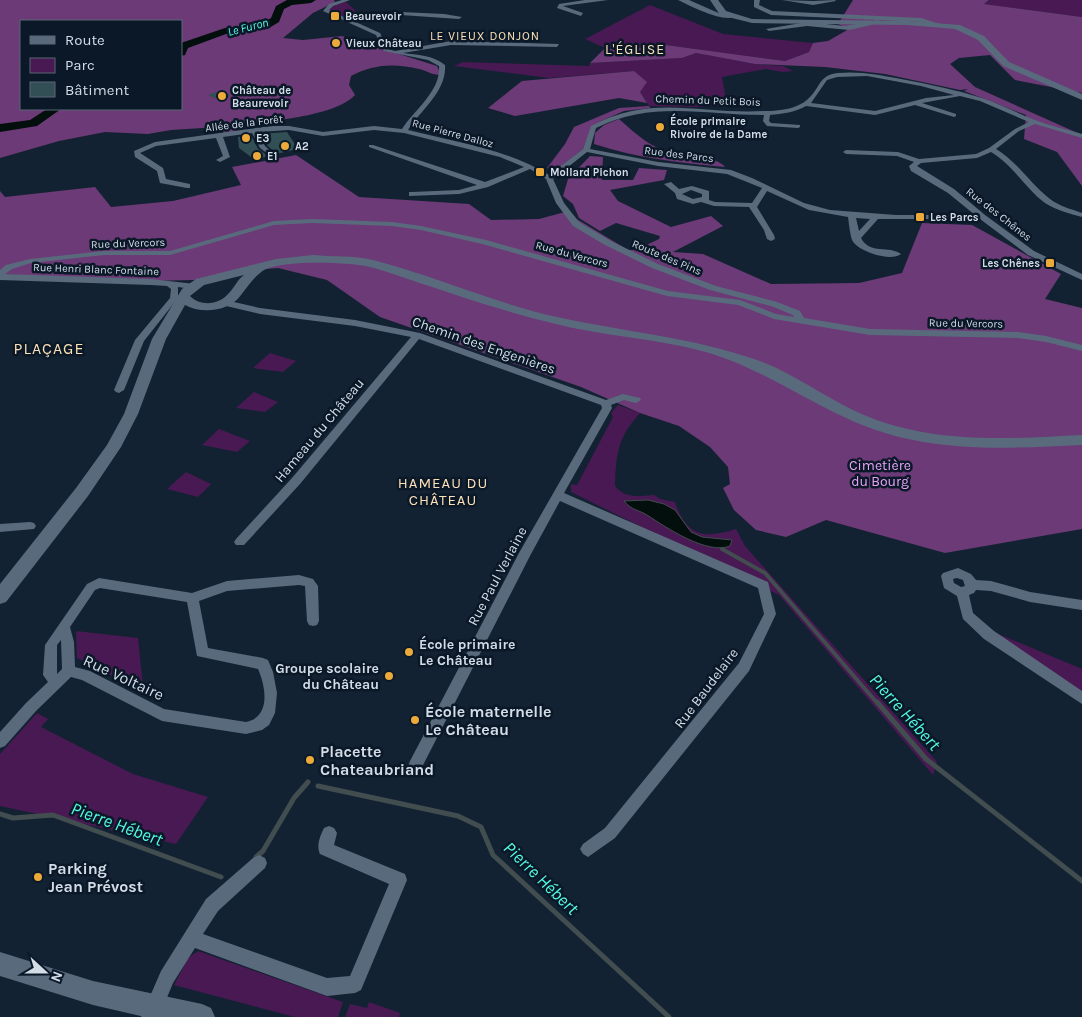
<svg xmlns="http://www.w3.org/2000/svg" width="1082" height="1017" font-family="Karla,sans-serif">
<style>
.green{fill:#481952}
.forest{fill:#6c3a76;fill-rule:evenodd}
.water{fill:#030f0d;stroke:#414d4f}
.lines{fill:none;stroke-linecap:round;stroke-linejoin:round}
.stream-far1{stroke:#414d4f;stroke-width:4}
.stream{stroke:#414d4f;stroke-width:5}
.river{fill:#030f0d;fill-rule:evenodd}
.building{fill:#324f56}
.street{fill:#596a7d;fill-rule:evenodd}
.secondary{fill:#596a7d;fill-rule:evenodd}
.poi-dot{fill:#ebaa39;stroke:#0a1828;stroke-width:2}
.labels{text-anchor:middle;stroke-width:5;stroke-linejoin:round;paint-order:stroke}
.far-poi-label{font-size:11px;font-weight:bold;fill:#d3dde8;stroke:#0a1828;text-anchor:start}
.far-street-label{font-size:11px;fill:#d3dde8;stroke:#0a1828}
.far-water-label{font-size:12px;font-style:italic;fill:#53fae2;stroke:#0a1828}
.far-neighbourhood-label{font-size:12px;letter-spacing:1px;fill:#fbe0b8;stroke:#0a1828}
.far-quarter-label{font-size:14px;letter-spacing:1px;fill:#fbe0b8;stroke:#0a1828}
.street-label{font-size:14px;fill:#d3dde8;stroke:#0a1828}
.park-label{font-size:14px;fill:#eaa2f8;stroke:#0a1828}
.poi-label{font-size:14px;font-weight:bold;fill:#d3dde8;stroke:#0a1828;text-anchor:start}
.neighbourhood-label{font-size:15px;letter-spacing:1px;fill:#fbe0b8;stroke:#0a1828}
.quarter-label{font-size:16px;letter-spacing:1px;fill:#fbe0b8;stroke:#0a1828}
.near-street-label{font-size:16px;fill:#d3dde8;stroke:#0a1828}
.near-poi-label{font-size:16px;font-weight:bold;fill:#d3dde8;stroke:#0a1828;text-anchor:start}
.near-water-label{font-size:18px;font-style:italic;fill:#53fae2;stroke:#0a1828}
</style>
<rect width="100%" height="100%" fill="#132232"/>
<path class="green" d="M990,0h92v17l-98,-13z
M345,1l14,13 -15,3 -16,-7 3,-5z
M650,5l73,29 90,9 -4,9 -24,9 -119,-16 -49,5 -12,-2 -20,-9z
M696,53l59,11 28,2 10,5 -10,1 -17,-3 -44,8 5,28 -33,2 -45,-1 -9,-14 -6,-21 -85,7 -95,-12 9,-4 126,4 1,-3 92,-5z
M270,353l26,8 -13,11 -30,-4z
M254,392l24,10 -13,10 -29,-4z
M618,405l22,8c-22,24 -24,41 -25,73 10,13 24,10 39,9l6,4 15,3c12,35 29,37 61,27l9,17 192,216 -4,13 -154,-180 -208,-103v-8l6,1 36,-68 -2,-4z
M219,429l31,12 -13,11 -35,-7z
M186,472l25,12 -13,13 -31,-8z
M76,631l62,7 5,48 -2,4 -64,-32z
M996,633l86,36v24z
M37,713l11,6 -7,8 92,47 75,23 -32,47 -176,-38v-52z
M198,951l145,51 -5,15h-43l-121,-32 14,-27z
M369,1002l31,11 -1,4h-54l5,-13 17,4z"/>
<path class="forest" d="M0,0h334l1,2 -22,11 -30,25 20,2 39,-4 95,30 4,9c-10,0 -13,-4 -22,-6 -24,-6 -46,-5 -68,7l-2,9 6,10c-14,15 -49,21 -69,24 -5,1 -10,-2 -15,-1 -17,3 -28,14 -47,15l-6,-6 -47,3 -23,4 -43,-2 -46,9 -59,17zM21,21h160v88h-160z
M853,0h136l-5,4 98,13v76l-67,-13 -25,-25 -31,3 -9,6 25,23 107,48v51l-25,-34 -33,-13 2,-24 -62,-24 4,-2 -8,1 -75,-16 -60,-7 -70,-3 -59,-11 -14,5 -92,5 15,-15 12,2 49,-5 119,16 24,-9 4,-9 15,-2 21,-12 -11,-5z
M634,71l13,11 -7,10 7,11 -28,-5 -104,18 -27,-8 34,-27z
M649,106l1,2 -26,3 -25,11 -8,6 -8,21 -27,21 -9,-2 18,-24 9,-17 45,-19z
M619,119c18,16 32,29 55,35 14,3 43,2 51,13 -43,-4 -89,-9 -131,-23l1,-11 9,-8z
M296,155l63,42 110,7 22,16 48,-1 26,-7 63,38h8l23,-11 1,-3 -44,-13 -16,8 -21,-13 -6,-14 -10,-8 5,-17 22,-23 13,1 -1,23h31l6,-12 28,2 -3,10 -54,10 8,11 53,26 40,-11 12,10 -50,26 30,2 68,30 88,-1 43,-10 20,-50 50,2 89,49 -16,25 37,9v221l-137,24 -119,-33 -40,17 -30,-7 -22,-20 -11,-22 7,-4 -2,-17 -18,-20 -31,-21 -39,-13 -59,-26 -201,-70 -53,-37 -49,-12 -47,4 -37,8 -49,1 -145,-7v-83l5,6 90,-10 16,20 62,-6 68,-16 -9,-18z"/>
<path class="water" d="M648,500l16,4 11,6 16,22 11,5 30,3 -2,6c-23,9 -63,-18 -83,-31 -8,-5 -16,-5 -23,-14z"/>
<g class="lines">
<path class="stream-far1" d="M722,549l43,24 113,131"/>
<path class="stream" d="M877,702l49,57 156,122
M318,786l140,30 23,11 12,28 176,162
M0,814l13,4 40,-3 168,62
M256,857l7,-6 31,-53 14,-16"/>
<path class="river" d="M287,0h29l-5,3 -19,2 -8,4 -5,13 -10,6 -43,6 -38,14 -3,7 -4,1v-13l44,-15 37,-4 9,-6 5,-12z
M47,109h14l-24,17 -37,6v-8l30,-4z"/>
</g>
<path class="building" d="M220,91l10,4 -6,7h-5l-2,-3 -9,-4z
M287,132l11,17 -22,5 -9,-9 -6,-11z
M251,135l7,14 10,7 -13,4 -16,-12 -1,-11z"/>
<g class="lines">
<path class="street" d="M342,0h8l-17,6 -4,4 15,7 28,-4 29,-1 43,2 18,3 -3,2 -58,-4 -29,1 -23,3 31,14 8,16 7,2 56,-10 108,3 -2,3 -106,-2 -48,8c14,2 30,2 42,12 2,26 -24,45 -37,65 47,12 99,19 141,45l34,-26 8,-23c62,-33 109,-11 174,-15 15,0 32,-2 43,-12 12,-10 10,-24 30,-26 22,-2 42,2 63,6 28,5 55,11 81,19 18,6 35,15 53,22 15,6 31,9 47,14v4l-47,-14 -16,7 -23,18c22,13 34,35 54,50 9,7 21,10 32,14v4c-12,-3 -26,-7 -37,-14 -20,-15 -32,-38 -54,-51l-14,6 -56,5 -4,3 37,23 31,26 49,36 48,23v6l-54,-25 -48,-36h-102l-17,19c9,17 28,7 40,16 -10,8 -43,-2 -49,-14 -2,-6 -3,-16 -4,-23l-39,-7 -42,-19 -10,16 17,28 1,4 -4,2 -4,-2 -3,-9 -15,-23 -35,-1 -13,-4 -8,2 -16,-5 -2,-6 -11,-9 7,-2 8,7 13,-3 17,5v9l6,2 37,1 10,-15 -35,-14 -69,-8 -71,-14 -34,27 11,24 15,19 32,19 47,23 58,22 61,16 23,9 4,7 66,11 148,3 28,4 36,9v6l-36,-9 -28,-4 -148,-3 -96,-16 -36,-14 -71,-9 -185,-52 -61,-14 -29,-4 -80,-3 -38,2 -104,30h-66l-73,8 -19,6 -7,5 146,5 44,5 1,2 -4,3 -14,-2v11l-34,43 -20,49 -5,3 -3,-1 -2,-2 21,-50 35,-42 1,-9 -4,-3 -16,-1 -151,-5v-10l6,-5 24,-6 74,-8h66l104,-30 38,-2 80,3 29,4 65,14 182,51 72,9 36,14 18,3 -1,-2 -22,-9 -61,-16 -58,-22 -47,-23 -32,-19 -17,-23 -10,-24 -16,-10 -42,18 -29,7 -50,2v-4h3l47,-2 18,-5 -108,-38v-2h4l112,37 39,-15 -24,-10 -96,-24 -30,-3 -51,6 -34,-6 -31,2 7,14 10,9 -3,2 -12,-9 -8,-15 -29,4 7,20 -10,5 -4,-2 7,-4 -7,-18 -60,8 -16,7 23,15 3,11 24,5v4h-3l-27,-5 -3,-12 -22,-14 -1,-6 21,-9 116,-16h18l34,6 51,-6 28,3c13,-20 39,-38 37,-63l-11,-6 -44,-9 -8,-16 -53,-24 6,-7zM867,76l54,10 33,9 -28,3 -51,13 -64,-8 16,-23 10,-3zM960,96l20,5 49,21 -14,7 -26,19 -13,6 -57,5 -21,-7 -52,-2 -3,2 3,2 51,2 17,6 -5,4 2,5 37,22 27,22h-79l-66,-5 -26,-7 -52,-25 -21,-8 -73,-8 -68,-13 6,-21c55,-28 109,-13 168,-13l-1,6 4,5 31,2 2,-1v-2l-29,-2 -2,-2 1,-6c12,-1 26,-3 36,-9l69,9 40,-10 39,12 2,-1v-2l-34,-11zM691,190l11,4v3l-9,2 -11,-5zM856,218l14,1 -11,12z
M585,0h23l-45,6 20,7 -2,3 -24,-8 2,-4z
M678,0h11l34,15 11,2c-12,5 -44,-11 -56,-17z
M754,0h6l-1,5 13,6 149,7 19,6 -3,2 -16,-4 -150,-7 -17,-8z
M782,0l31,1 22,-1 1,1 -23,4z
M878,20l2,3 -31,7 -42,-4 -38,5 -3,-2 41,-7 38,4z
M225,300l35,8 95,12 65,13 186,67 17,-6 17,4 1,2 -5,3 -12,-3 -13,5 1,3 -48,85 204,89 8,32 -27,57 -134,167 -27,19 -5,-3 -3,-5 3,-5 22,-16 134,-165 25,-49 -6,-26 -198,-87 -29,53 -111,217 -5,2 -5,-2 -2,-5 2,-5 109,-208 83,-145 -1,-3 -182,-66 -119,145 -56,61h-8l-2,-3 2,-3 56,-61 119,-141 -56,-11 -95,-12 -38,-9 -1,-2z
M30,522l4,1 2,3 -2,3 -34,3v-8z
M958,568l13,6 5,6 15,1 39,11 52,8v10l-52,-8 -39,-11 -15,-1 -2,3 -5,2 4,18 21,18 88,60v13l-98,-65 -21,-20 -6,-23 -13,-8 -3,-12 2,-3zM957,578l6,2 2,6 -4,1 -7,-4 -1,-4z
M299,575l14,4 5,7 1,35 -2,4 -4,1 -4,-1 -2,-4 -2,-35 -6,-1 -72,6 -28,10 9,47 55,10 5,2 5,12 4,21 -2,20 -6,12 -7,5 -16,4 -84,-13 -80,-41 -11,-3 -35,34 -31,35 -5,2v-16l26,-29 22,-21 -5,-7 2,-30 42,-61 12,-6 93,15 35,-12zM100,588l87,14 10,54 61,13c8,18 13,48 -12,53l-82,-13 -74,-38 -15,-4 -1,-25 -4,-15 25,-37zM61,640l1,29 -5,5v-29z
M329,826l5,2 3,5 -3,12 71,29 2,6 -46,110 -6,3 -28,3 -132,-48 -22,35 -14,34h-18l20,-46 45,-72 47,-41 6,-3 6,3 2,5 -2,5 -47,43 -15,23 124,44 23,-2 39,-92 -69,-30c-4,-8 0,-18 4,-26z"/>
<path class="secondary" d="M710,0h8l8,11 26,8 155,2 53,4 24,11 25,26 73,32v6l-79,-34 -25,-26 -23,-11 -48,-4 -155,-2 -32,-8z
M313,255c19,2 41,0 60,5 62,16 121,43 184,57 68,15 134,20 200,43 34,12 64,35 96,50 73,35 151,29 229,25v10c-83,4 -161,9 -238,-28 -48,-22 -90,-52 -142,-66 -49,-13 -101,-15 -150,-28 -41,-10 -82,-23 -123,-37 -19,-6 -39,-14 -59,-19 -21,-5 -83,-7 -104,2 -10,5 -18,17 -25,26 -12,17 -40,19 -56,10l-19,34 -28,75 -17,33 -33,49 -82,106 -6,2v-20l76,-96 31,-43 17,-31 28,-75 30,-50 14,-10 80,-20zM244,275c-7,5 -9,12 -15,18 -10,12 -28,14 -39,3l14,-11z
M0,952l93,29 109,23 9,4 4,9h-70l-52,-12 -93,-29z"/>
</g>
<g class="poi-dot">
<rect x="330" y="11" width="10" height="10" rx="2.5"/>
<circle cx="336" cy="43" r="5"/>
<circle cx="222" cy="96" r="5"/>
<circle cx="660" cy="127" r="5"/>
<circle cx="246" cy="138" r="5"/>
<circle cx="285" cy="146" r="5"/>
<circle cx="257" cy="156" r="5"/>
<rect x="535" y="167" width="10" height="10" rx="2.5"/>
<rect x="915" y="212" width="10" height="10" rx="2.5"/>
<rect x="1045" y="258" width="10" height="10" rx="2.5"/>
<circle cx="409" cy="652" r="5"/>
<circle cx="389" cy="676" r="5"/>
<circle cx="415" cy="720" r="5"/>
<circle cx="310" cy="760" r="5"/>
<circle cx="38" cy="877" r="5"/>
</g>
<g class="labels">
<g class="far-poi-label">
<text x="345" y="20">Beaurevoir</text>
<text x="346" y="47">Vieux Château</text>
<text x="232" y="94">Château de<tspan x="232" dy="13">Beaurevoir</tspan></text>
<text x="670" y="125">École primaire<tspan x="670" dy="13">Rivoire de la Dame</tspan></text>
<text x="256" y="142">E3</text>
<text x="295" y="150">A2</text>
<text x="267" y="160">E1</text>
<text x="550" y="176">Mollard Pichon</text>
<text x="930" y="221">Les Parcs</text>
<text x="1040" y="267" text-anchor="end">Les Chênes</text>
</g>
<g class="far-street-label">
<text transform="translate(708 100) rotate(2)" y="4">Chemin du Petit Bois</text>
<text transform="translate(244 123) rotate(-7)" y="4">Allée de la Forêt</text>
<text transform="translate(453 133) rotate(15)" y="4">Rue Pierre Dalloz</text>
<text transform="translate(679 154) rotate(7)" y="4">Rue des Parcs</text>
<text transform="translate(999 214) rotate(38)" y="4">Rue des Chênes</text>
<text transform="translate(128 243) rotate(-2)" y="4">Rue du Vercors</text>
<text transform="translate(572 254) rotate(15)" y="4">Rue du Vercors</text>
<text transform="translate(667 257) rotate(23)" y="4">Route des Pins</text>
<text transform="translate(96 269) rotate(2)" y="4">Rue Henri Blanc Fontaine</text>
<text transform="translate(966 323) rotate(1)" y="4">Rue du Vercors</text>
</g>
<g class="far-water-label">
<text transform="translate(248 27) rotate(-14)" y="4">Le Furon</text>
</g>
<g class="far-neighbourhood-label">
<text x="485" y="40">LE VIEUX DONJON</text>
</g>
<g class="far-quarter-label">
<text x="635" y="54">L'ÉGLISE</text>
</g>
<g class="street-label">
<text transform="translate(484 345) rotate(19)" y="5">Chemin des Engenières</text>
<text transform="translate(319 430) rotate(-50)" y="5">Hameau du Château</text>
<text transform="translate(497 576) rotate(-62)" y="5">Rue Paul Verlaine</text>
<text transform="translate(706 688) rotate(-53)" y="5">Rue Baudelaire</text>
</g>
<g class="park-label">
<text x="880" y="470">Cimetière<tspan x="880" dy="16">du Bourg</tspan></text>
</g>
<g class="poi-label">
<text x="419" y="649">École primaire<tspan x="419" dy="16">Le Château</tspan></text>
<text x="379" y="673" text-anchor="end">Groupe scolaire<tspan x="379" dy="16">du Château</tspan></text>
</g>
<g class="neighbourhood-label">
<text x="443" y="488">HAMEAU DU<tspan x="443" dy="17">CHÂTEAU</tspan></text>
</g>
<g class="quarter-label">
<text x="49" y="354">PLAÇAGE</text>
</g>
<g class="near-street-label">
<text transform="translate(124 677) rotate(25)" y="6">Rue Voltaire</text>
</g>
<g class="near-poi-label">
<text x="425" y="717">École maternelle<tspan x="425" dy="18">Le Château</tspan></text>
<text x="320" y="757">Placette<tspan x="320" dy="18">Chateaubriand</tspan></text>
<text x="48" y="874">Parking<tspan x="48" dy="18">Jean Prévost</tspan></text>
</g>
<g class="near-water-label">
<text transform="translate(905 712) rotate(48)" y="6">Pierre Hébert</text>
<text transform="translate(117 824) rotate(20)" y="6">Pierre Hébert</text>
<text transform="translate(541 878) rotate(44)" y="6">Pierre Hébert</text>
</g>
</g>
<rect x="20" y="20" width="162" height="90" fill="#0a1828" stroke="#5a6775"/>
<rect x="30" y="36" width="25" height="8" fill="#596a7d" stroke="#5a6775"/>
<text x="65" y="45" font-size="15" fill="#d3dde8">Route</text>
<rect x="30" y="58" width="25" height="15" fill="#481952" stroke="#5a6775"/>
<text x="65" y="70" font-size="15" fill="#d3dde8">Parc</text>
<rect x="30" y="82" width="25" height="15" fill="#324f56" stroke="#5a6775"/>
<text x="65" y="95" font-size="15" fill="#d3dde8">Bâtiment</text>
<g transform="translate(45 972) rotate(111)" stroke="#0a1828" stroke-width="4" paint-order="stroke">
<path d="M0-4L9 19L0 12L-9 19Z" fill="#d3dde8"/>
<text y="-8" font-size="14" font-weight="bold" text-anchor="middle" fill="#d3dde8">N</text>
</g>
</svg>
